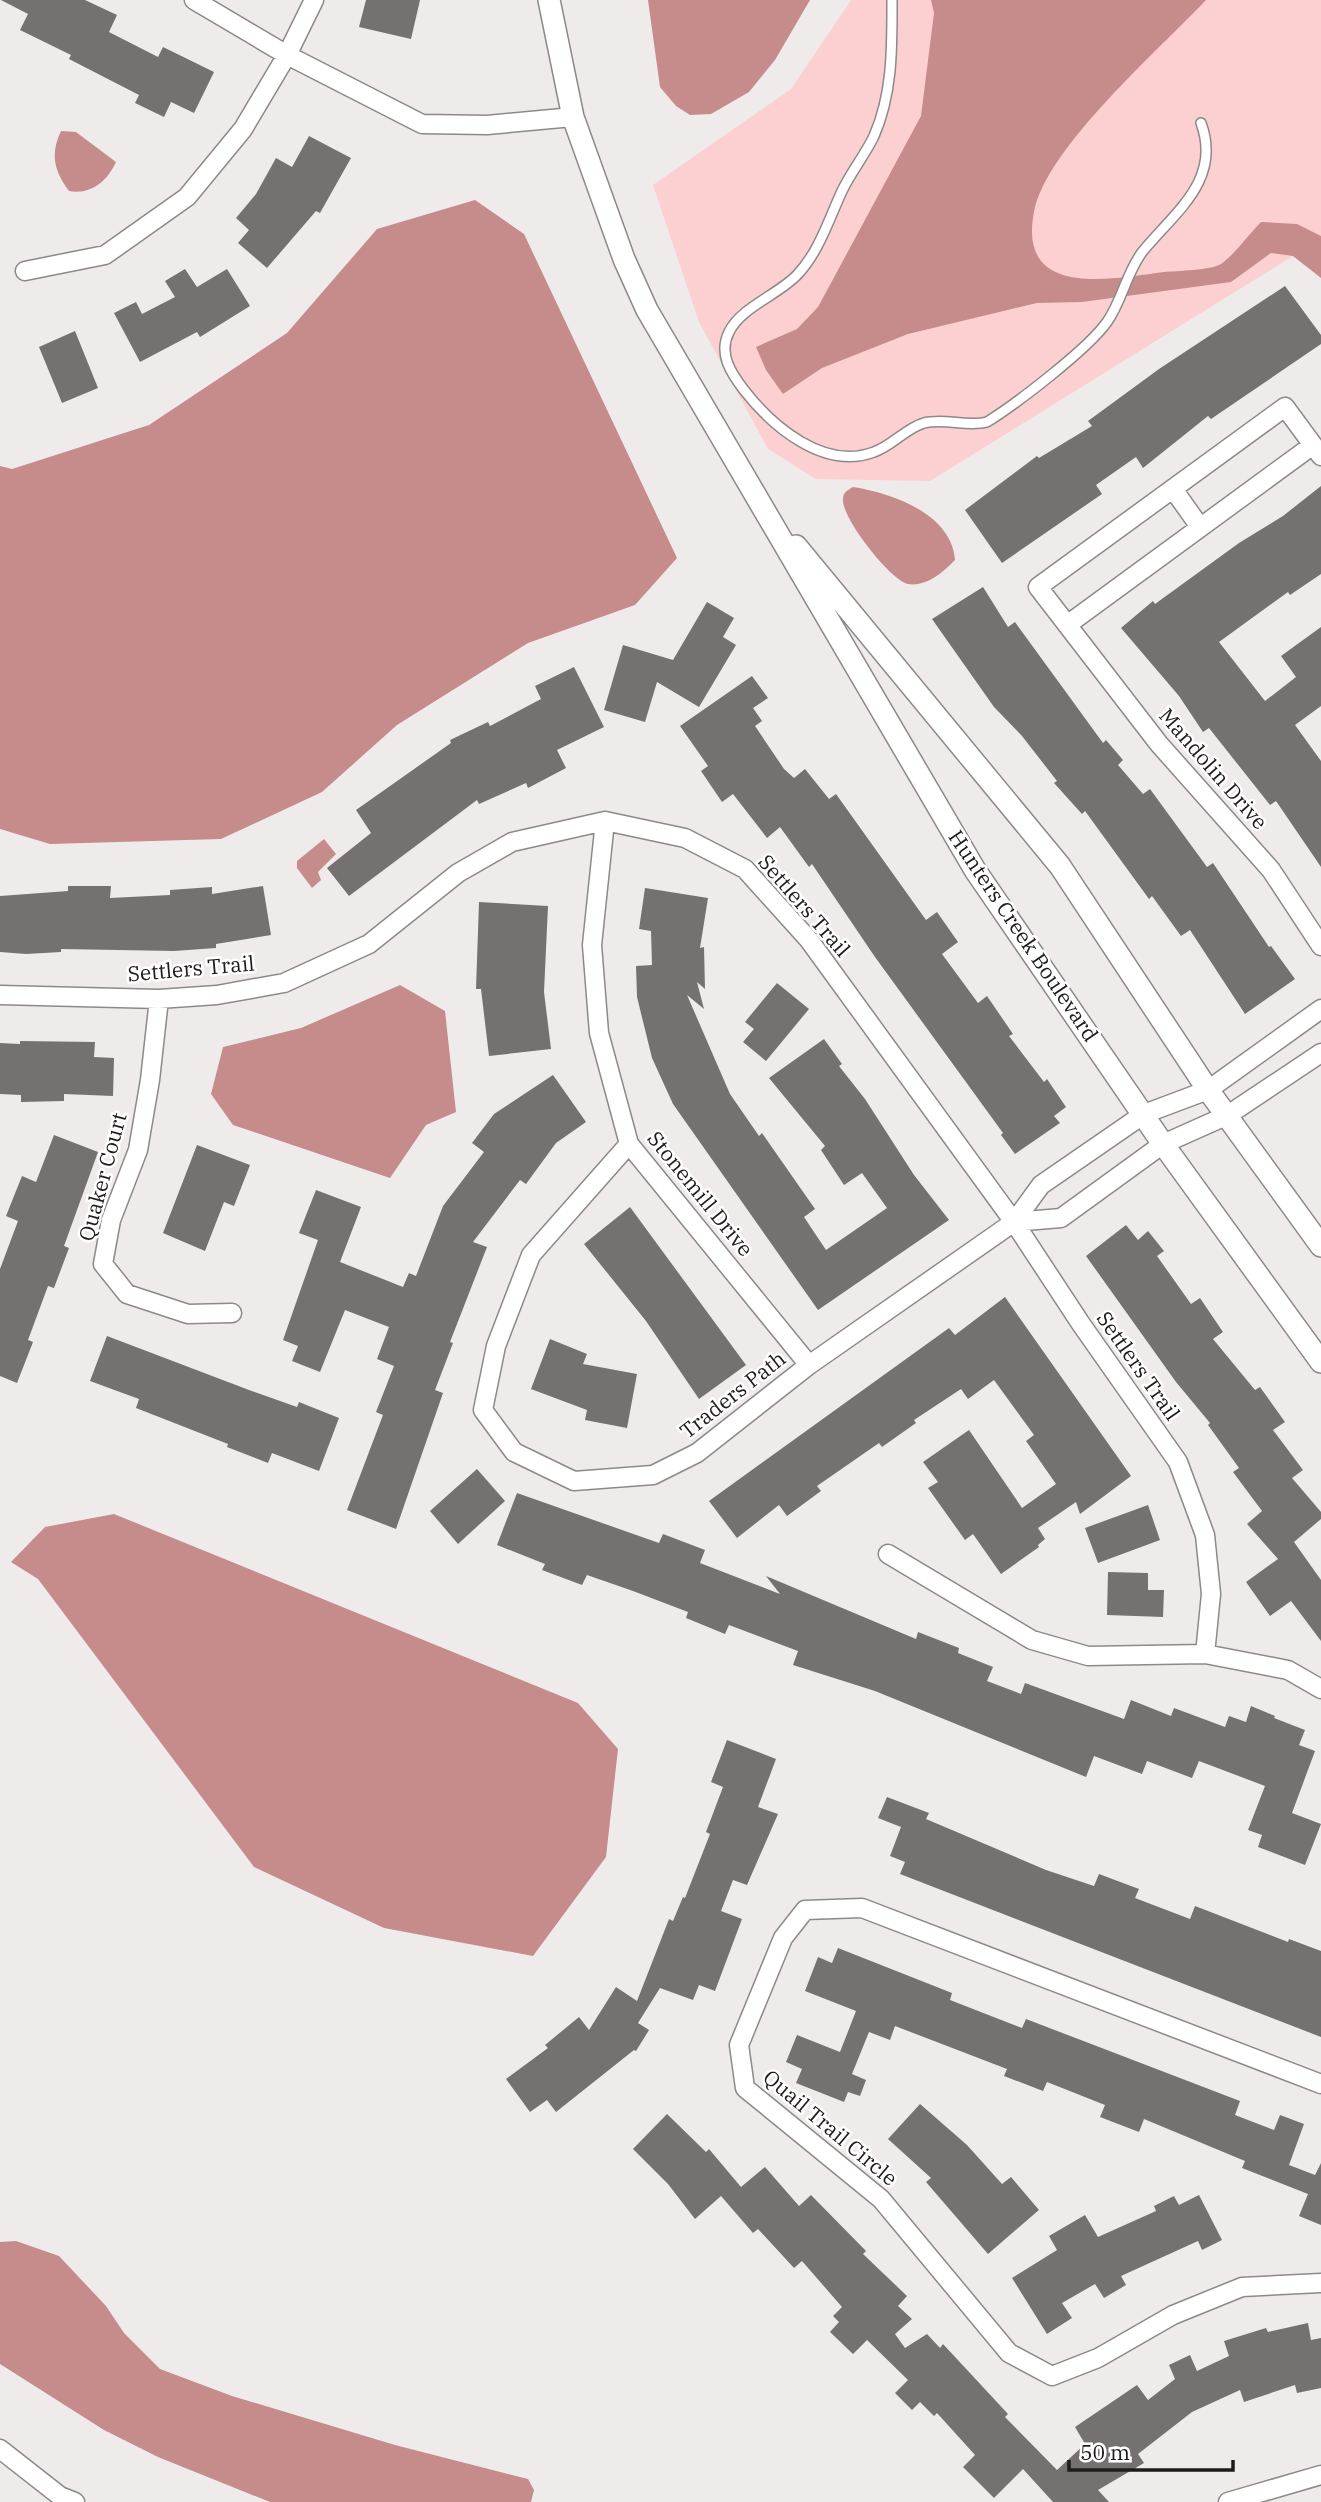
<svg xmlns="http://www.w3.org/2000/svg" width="1321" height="2502" font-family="'IBM Plex Serif',serif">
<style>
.green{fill:#fcd0d0}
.water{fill:#c68c8c}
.building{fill:#757171}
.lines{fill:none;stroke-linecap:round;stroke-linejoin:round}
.service-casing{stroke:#8d8989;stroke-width:12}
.minor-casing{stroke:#8d8989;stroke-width:21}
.tertiary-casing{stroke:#8d8989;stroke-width:24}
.service{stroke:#fff;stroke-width:9}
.minor{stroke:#fff;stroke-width:18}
.tertiary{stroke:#fff;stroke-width:21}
.labels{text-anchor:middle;stroke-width:5;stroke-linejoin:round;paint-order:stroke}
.street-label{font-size:21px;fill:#1d1b1b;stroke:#fff}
</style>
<rect width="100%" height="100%" fill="#f0ebeb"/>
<path class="green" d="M851,0h470v245l-28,11 -363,225 -114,-2 -48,-30 -69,-127 -46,-137 138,-96z"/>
<path class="water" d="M648,0h162l-35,60 -26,32 -38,22 -21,1 -14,-9 -16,-19z
M931,0h275c-46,49 -160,148 -172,212 -17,87 77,67 130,60 12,-1 48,-2 57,-8 15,-11 27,-29 40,-42l36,2 24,12v42l-28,-22 -22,-3 -40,29 -149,20 -45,1 -129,31 -86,34 -39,26 -17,-24 -10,-23 41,-18 21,-22 103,-191 13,-103z
M61,131l15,1 40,30c-9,20 -26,33 -47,29 -15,-20 -19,-37 -8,-60z
M475,200l49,34 153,324 -42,47 -107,38 -131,82 -75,67 -101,47 -171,5 -50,-15v-363l12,3 137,-44 138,-92 90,-104z
M853,487c39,6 99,27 102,73 -12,12 -28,27 -47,24 -18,-4 -67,-67 -65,-85 0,-7 5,-9 10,-12z
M324,839l12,15 -18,18 3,8 -9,8 -15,-20v-7z
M400,985l45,26 11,101 -30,13 -36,53 -157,-53 -22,-31 12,-47 78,-19z
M114,1514l464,189 40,46 -12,108 -73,99 -149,-28 -130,-61 -216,-288 -27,-17 34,-35z
M16,2241l43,15 47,50 18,27 36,36 72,27 163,49 133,34 6,11 -3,12h-261l-112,-45 -54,-27 -104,-66v-122z"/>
<path class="building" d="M1,0h84l32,15 -8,17 49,25 5,-10 51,25 -20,41 -23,-11 -7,15 -29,-14 4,-8 -70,-36 2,-4 -51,-25 8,-16z
M366,0h54l-9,39 -52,-12z
M309,136l42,22 -31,55 -4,-2 -49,57 -29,-25 11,-13 -13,-12 20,-24 20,-36 16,9z
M185,269l12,18 30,-18 23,37 -50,31 -3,-5 -57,30 -26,-49 22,-11 6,12 33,-17 -10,-16z
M1285,286l36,49v9l-110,75 -3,-3 -65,52 -7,-11 -40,28 6,9 -100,69 -37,-53 72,-54 2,2 53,-32 -4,-5 71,-52z
M75,331l23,57 -36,15 -23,-56z
M1321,486v88l-31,21 -2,-3 -69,50 46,59 31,-24 -15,-21 40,-29v79l-26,19 26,36v106l-45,-66 -6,4 -61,-77 -6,4 -24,-36 -58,-68 32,-27 2,3 84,-61 44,-27z
M983,587l25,40 7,-5 88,121 3,-3 17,20 -5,5 25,29 7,-5 57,78 6,-4 56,84 2,-1 24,33 -50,35 -55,-84 -9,6 -29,-40 -3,3 -64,-88 -3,3 -28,-31 3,-2 -35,-45 -28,-29 -62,-88z
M707,602l27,16 -11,19 13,8 -37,62 -42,-25 -12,40 -41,-12 19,-65 50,15z
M574,667l30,60 -47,23 9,18 -38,20 -2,-5 -47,21 -2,-4 -128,96 -22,-28 44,-35 -15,-23 95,-67 -1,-3 38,-18 2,4 51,-27 -6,-13z
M752,676l16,22 -15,10 9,13 -7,5 29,43 10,9 11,-9 24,30 7,-5 90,126 11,-8 21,30 -16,12 36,49 9,-7 26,38 -4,2 35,46 3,-3 19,28 -12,9 6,7 -45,31 -14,-19 2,-2 -128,-176 -63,-93 -3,3 -29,-40 -13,11 -34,-44 -11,8 -21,-31 7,-5 -28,-40z
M68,886h43l-1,12 60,-3v-5l42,-3v7l51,-8 8,49 -55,9v4l-42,3 -113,-2v3l-35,2 -26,-2v-56l68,-5z
M645,888l63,10 -8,50 4,-1 1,42 -8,-7 7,27 -17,-14 43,99 29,42 3,-3 53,76 -11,8 22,33 61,-42 -25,-35 -18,12 -23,-35 4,-4 -56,-68 55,-39 18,25 -3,2 26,33 49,76 35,45 -131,90 -145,-206 -21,-46 -15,-61 -1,-31 16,-1 -1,-34 -12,-2z
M479,902l69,4 -4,86 7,57 -62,7 -8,-67h-5z
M777,983l32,26 -43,52 -23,-19 11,-13 -9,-7z
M20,1041l75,1 -1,15 20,1 -1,38 -49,-2v7l-43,1v-7l-21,-1v-51l20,1z
M553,1075l33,47 -30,21 -30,41 -6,-4 -47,62 14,5 -37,95 3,1 -18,47 8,3 -47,136 -49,-19 36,-95 -7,-3 18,-46 -17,-7 12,-32 -44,-17 -25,62 -28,-11 6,-15 -15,-6 35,-100 -19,-7 17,-43 45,17 -21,55 63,25 6,-14 7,3 27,-70 41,-54 -12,-9 22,-29z
M54,1135l44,17 -34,94 5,2 -15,40 -6,-2 -20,54 5,2 -16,41 -17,-7v-107l18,-48 -12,-5 16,-40 14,6z
M197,1145l53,20 -16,41 -10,-4 -19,49 -42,-18z
M630,1207l116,158 -47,34 -53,-78 -62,-77z
M1126,1225l12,15 10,-9 16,20 -7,5 34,48 9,-6 23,34 -10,7 42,51 5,-3 25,35 -12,8 30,40 -11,8 29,34v7l-27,23 27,38v61l-30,-40 -21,15 -24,-34 32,-23 -31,-35 15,-13 -29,-39 6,-4 -31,-43 2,-2 -34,-41 -90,-126z
M1005,1297l126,179 -51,38 -4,-12 -38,26 7,11 -7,6 1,2 -38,27 -28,-40 -8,6 -37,-52 10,-6 -15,-20 46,-32 53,78 34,-24 -30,-43 8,-6 -40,-55 -26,19 -7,-10 -47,31 2,3 -34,24 -3,-4 -62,43 4,5 -34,25 -8,-11 -42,33 -28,-37 240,-173 6,7z
M107,1336l142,54 48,17 2,-5 40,16 -20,53 -47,-18 -4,10 -41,-16 1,-3 -92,-36 3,-9 -49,-18z
M550,1339l37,15 -4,10 54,10 -10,54 -42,-8 2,-10 -56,-21z
M477,1469l28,32 -47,43 -28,-33z
M517,1493l142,50 4,-9 42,16 -5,13 80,31 -14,-18 150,63 2,-7 41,16 -1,5 35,14 -6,14 34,13 4,-11 99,36 7,-19 40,16 3,-8 51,19 4,-11 17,6 5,-16 24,10 -1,2 31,12 -6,15 16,6 -23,62 29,11 -16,41 -47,-18 4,-12 -14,-5 17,-44 -66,-25 -7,17 -45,-17 -5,13 -48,-18 -8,21 -211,-86 -82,-26 5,-14 -69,-26 -4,9 -39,-16 2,-6 -55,-21 -46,-16 -5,10 -40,-15 3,-6 -48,-19z
M1148,1505l12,35 -62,23 -13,-35z
M1108,1572l40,1v17h16l-1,27 -56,-2z
M727,1740l49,19 -18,48 20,7 -31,71 -14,-5 -12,31 21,8 -27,72 -16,-6 -6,15 -33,-12 -22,35 11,7 -13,21 -2,-1 -78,62 -9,-12 -17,12 -24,-33 42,-31 -3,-3 34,-28 10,13 27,-43 21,14 32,-82 4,2 10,-24 2,1 25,-64 -4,-2 17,-45 -12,-5z
M887,1797l42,16 -3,6 120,51 48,16 5,-12 40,15 -4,9 55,21 5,-13 93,36 1,-3 32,12v86l-421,-163 5,-12 -15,-6 11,-29 -23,-9z
M838,1948l114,45 -2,7 72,28 4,-9 214,82 -5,14 39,15 6,-15 24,9 -15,41 26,10 6,-12v62l-22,-9 9,-22 -66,-26 3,-7 -101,-42 -5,13 -39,-15 5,-12 -58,-23 -4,9 -39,-15 3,-7 -112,-43 -5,14 -21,-8 -17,42 14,6 -6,16 -12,-4 -4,10 -48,-19 6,-14 -16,-7 11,-27 43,17 16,-41 -51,-20 13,-34 14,6z
M920,2104l47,41 35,39 9,-7 28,33 -51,44 -62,-72 5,-4 -43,-39z
M667,2114l39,38 3,-3 32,38 24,-20 34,39 12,-11 55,56 -3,3 44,42 -9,10 14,13 -17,15 10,14 22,-14 13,14 3,-4 65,70 -3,3 52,53 28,-26 -10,-17 62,-42 11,15 27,-21 -6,-14 21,-10 7,16 32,-15 -5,-15 42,-13 2,4 40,-9 3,17 10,-2v50l-24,5 -2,-8 -51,17 -4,-12 -48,22 -54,42 6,9 -46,27 11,12h-56l-30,-33 -29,29 -31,-31 12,-12 -38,-42 -3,3 -14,-14 -8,8 -17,-17 13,-13 -41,-40 -14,14 -23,-22 9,-10 -6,-6 9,-9 -40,-46 -8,7 -36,-39 -5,4 -32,-37 -26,23 -27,-35 -35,-35z
M1199,2195l23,45 -20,10 -4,-9 -77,35 5,9 -22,13 -9,-14 -33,19 10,15 -25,16 -35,-56 45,-28 -8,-14 36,-21 13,22 58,-26 -2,-5 20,-10 5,9z"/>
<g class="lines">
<defs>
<path id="service" d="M892,0c0,46 1,93 -18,136 -9,19 -23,36 -32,55 -13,28 -23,61 -45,84 -19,20 -56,32 -68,57 -11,22 2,41 15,58 28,36 80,81 130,62 18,-6 32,-24 50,-29 21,-5 43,4 63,-1 29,-18 101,-73 120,-100 15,-21 20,-51 36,-71 32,-39 79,-71 58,-128"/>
<path id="minor" d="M194,0l93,55 135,69 65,1 86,-8
M25,271l80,-16 82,-58 56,-68 44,-74 27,-55
M1321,456l-36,-49 -247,180 121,157 112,126 50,76
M1173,489l27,38
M1067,625l246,-180
M605,821l-13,124 7,88 30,111 180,221
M0,995l159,4 58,-4 67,-12 85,-39 89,-71 54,-31 93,-21 80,17 60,31 64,71 205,282 67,102 97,138 27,73 6,59 -6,60
M159,999l-9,81 -12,70 -27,70 -8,44 24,30 61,20 44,-1
M629,1144l-98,111 -35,91 -13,64 31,42 60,29 79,-6 44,-22 112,-88 205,-143 27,-37 103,-71 64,-24 113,-81
M1014,1222l47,-4 102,-74 65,-29 93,-62
M888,1554l144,86 56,16 117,-2 83,16 33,19
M1321,2084l-459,-176 -57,2 -22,28 -44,107 6,43 136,111 128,154 43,23 46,-18 75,-43 69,-28 79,-4
M0,2449l60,47 15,6
M1228,2502l93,-27"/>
<path id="tertiary" d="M549,0l24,117 51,142 23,51 328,560 188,274 158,218
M796,546l264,320 148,224 113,156"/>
</defs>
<use href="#service" class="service-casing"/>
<use href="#minor" class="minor-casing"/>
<use href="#tertiary" class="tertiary-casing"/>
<use href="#service" class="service"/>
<use href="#minor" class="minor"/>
<use href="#tertiary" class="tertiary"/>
</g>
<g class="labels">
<g class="street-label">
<text transform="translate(1213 769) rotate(49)" y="7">Mandolin Drive</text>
<text transform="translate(804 906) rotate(49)" y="7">Settlers Trail</text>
<text transform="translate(1023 936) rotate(56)" y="7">Hunters Creek Boulevard</text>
<text transform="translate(191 969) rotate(-5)" y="7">Settlers Trail</text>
<text transform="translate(103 1177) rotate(-75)" y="7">Quaker Court</text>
<text transform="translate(700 1194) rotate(51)" y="7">Stonemill Drive</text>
<text transform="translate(1138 1366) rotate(55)" y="7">Settlers Trail</text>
<text transform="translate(733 1395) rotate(-38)" y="7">Traders Path</text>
<text transform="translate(830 2128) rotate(40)" y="7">Quail Trail Circle</text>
</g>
</g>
<path d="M1069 2460v10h164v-10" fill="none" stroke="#1d1b1b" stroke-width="3.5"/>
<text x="1080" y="2460" font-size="21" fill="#1d1b1b" stroke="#ffffff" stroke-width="5" paint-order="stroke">50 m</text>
</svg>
